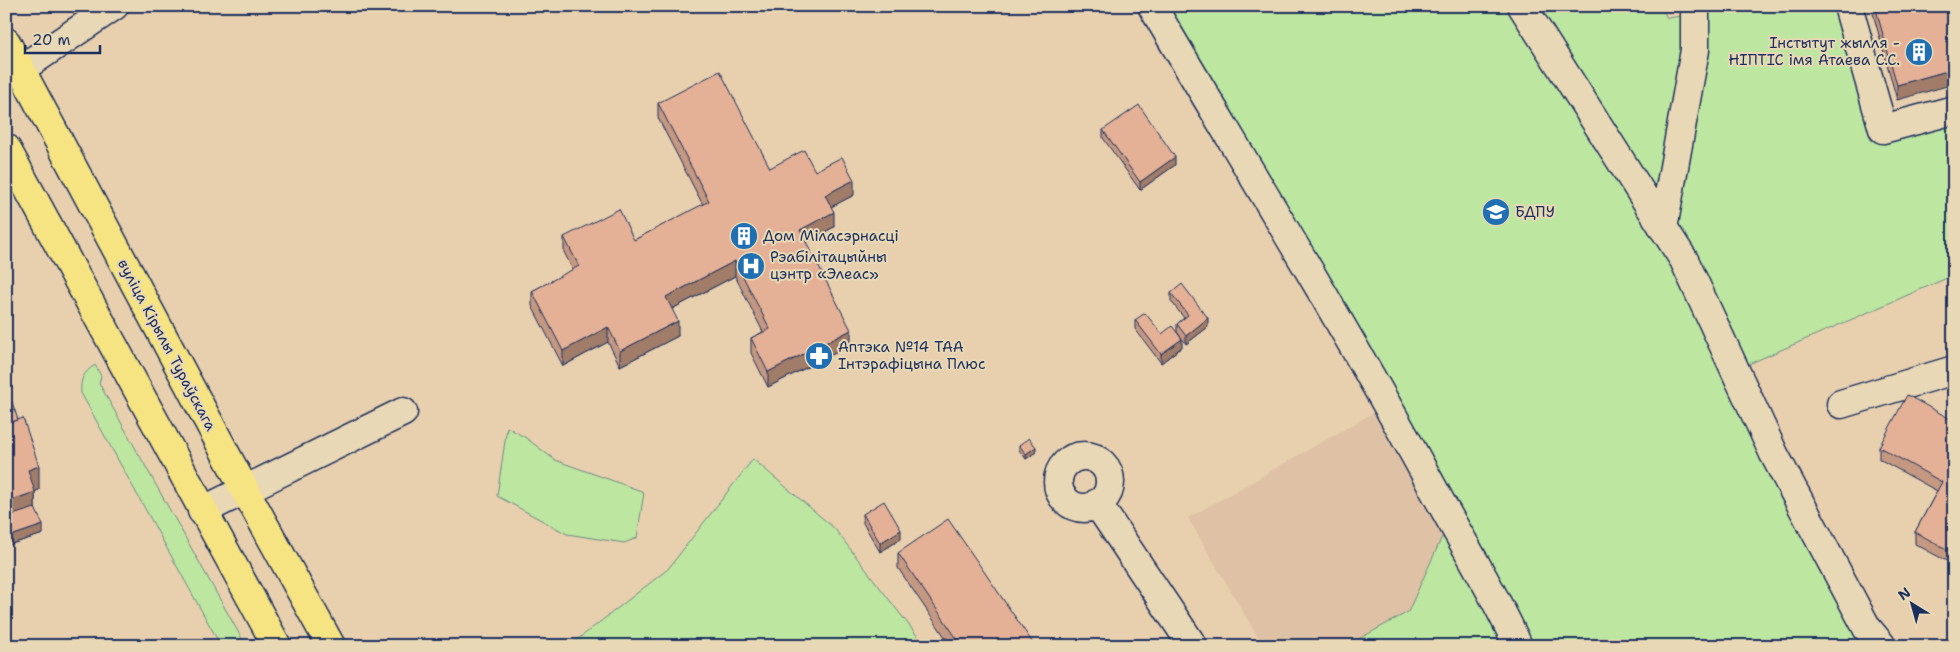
<svg xmlns="http://www.w3.org/2000/svg" width="1960" height="652" font-family="'Shantell Sans',sans-serif">
<style>
.built{fill:#dfc1a5}
.green{fill:#bde6a1;stroke:#6c8a80}
.lines{fill:none;stroke-linecap:round;stroke-linejoin:round}
.minor-casing{stroke:#1b2f5e;stroke-width:31}
.major-casing{stroke:#1b2f5e;stroke-width:31}
.minor{stroke:#e9d8b5;stroke-width:28}
.major{stroke:#f6e381;stroke-width:28}
.wall{fill:#c49881;stroke:#1b2f5e}
.shaded-wall{fill:#a07c69;stroke:#1b2f5e}
.building{fill:#e4b196;stroke:#1b2f5e}
.labels{text-anchor:middle;stroke-width:4;stroke-linejoin:round;paint-order:stroke}
.poi-label{font-size:15px;fill:#1b2f5e;stroke:#e9d8b5;text-anchor:start}
.street-label{font-size:15px;fill:#1b2f5e;stroke:#e9d8b5}
</style>
<rect width="100%" height="100%" fill="#e8d0af"/>
<filter id="ink" filterUnits="userSpaceOnUse"><feTurbulence type="fractalNoise" baseFrequency=".02" numOctaves="2"/><feDisplacementMap in="SourceGraphic" scale="10" xChannelSelector="R" yChannelSelector="G"/><feConvolveMatrix kernelMatrix="1 2 1 2 8 2 1 2 1" color-interpolation-filters="sRGB"/></filter>
<g filter="url(#ink)">
<path class="built" d="M1373,413l69,124 -34,75 -62,34h-83l-75,-128z"/>
<path class="green" d="M1144,6h517l6,12 38,-5 -1,-7h46l-1,2 87,-2 35,135 83,-23v157l-233,101 143,270h-518l62,-34 34,-75 13,-7z
M95,365l6,11 -2,7 147,263h-25l-140,-253c-1,-14 2,-20 14,-28z
M507,427l19,11 29,22 89,32 -7,46 -13,5 -57,-9 -70,-38z
M753,459l81,69 91,118h-356l99,-77z"/>
<g class="lines">
<defs>
<path id="minor" d="M1152,6c95,161 193,320 282,484 28,52 60,102 84,156
M1522,6l162,254 90,194 93,174 15,18
M1848,6l35,123 71,-19
M21,69l93,-63
M1663,228l32,-178v-44
M1841,404l113,-34
M1058 482a26 26 0 1 1 52 0a26 26 0 1 1-52 0Z
M1097,503l96,143
M202,511l201,-99"/>
<path id="major" d="M6,42l239,448 86,156
M6,148l271,498"/>
</defs>
<use href="#minor" class="minor-casing"/>
<use href="#major" class="major-casing"/>
<use href="#minor" class="minor"/>
<use href="#major" class="major"/>
</g>
<path class="wall" d="M1871,6h83l-57,94z
M658,103l112,65 45,3 39,24 -23,12 3,20 -28,15 45,103 -83,42 -17,-34v-15l12,-6 -28,-56 -63,33 6,27 -58,30 -12,-24 -45,24 -31,-60v-15l41,-21 -9,-18v-15l70,3 69,-35 -45,-87z
M1103,130l72,35 -35,25 -37,-52z
M1171,293l37,34 -22,17 -9,-12v-8l7,-6 -13,-17z
M1135,320l27,14 20,13 -21,16 -26,-34z
M6,384l33,106 -4,1v17l8,26 -35,11 -2,-4z
M1954,421v144l-39,-21v-12l22,-41 -58,-32v-12z
M1019,445l17,7 -10,7 -7,-9z
M863,514l38,25 -21,13 -17,-29z
M898,553l137,93h-84l-53,-78z"/>
<path class="shaded-wall" d="M1954,69v15l-57,16v-15z
M1175,157v8l-35,25v-8z
M854,180v15l-29,15v-15z
M834,212v15l-34,18v-15z
M735,261v15l-69,36v-15z
M1208,318v9l-22,17v-8z
M678,321v15l-58,30v-15z
M608,327v15l-45,24v-15z
M851,330v15l-83,42v-15z
M1182,339v8l-21,16v-9z
M1036,447v5l-10,7v-5z
M39,466v24l-11,4v-24z
M35,492v24l-29,10v-24z
M43,525v9l-35,11v-8z
M901,530v9l-21,13v-9z"/>
<path class="building" d="M1875,6h79v63l-57,16z
M720,71l50,97 34,-18 11,21 27,-14 12,23 -29,15 9,17 -34,18 51,100 -83,42 -17,-34 19,-9 -35,-68 -69,36 12,24 -58,30 -12,-24 -45,24 -31,-60 47,-25 -15,-29 55,-28 15,31 75,-39 -51,-98z
M1139,105l36,52 -35,25 -37,-52z
M1182,284l26,34 -22,18 -9,-12 11,-9 -17,-22z
M1145,313l17,21 10,-8 10,13 -21,15 -26,-34z
M6,384l12,36 -9,3 -3,-7z
M1907,395l47,26v132l-39,-21 27,-50 -63,-35z
M6,416l3,7 14,-5 16,48 -11,4 7,22 -29,10z
M1029,438l7,9 -10,7 -7,-9z
M884,501l17,29 -21,13 -17,-29z
M35,508l8,17 -35,12 -2,-4v-16z
M948,519l87,127h-73l-64,-93z"/>
</g>
<defs>
<symbol id="building-disc" viewBox="-11 -11 22 22"><circle r="9.5" fill="#1f6fb2" stroke="#e9d8b5"/><path d="M-4-6H4V6H1V3H-1V6H-4ZM-2.5-4.3h1.7v1.8h-1.7ZM.8-4.3h1.7v1.8H.8ZM-2.5-1h1.7V.8h-1.7ZM.8-1h1.7V.8H.8Z" fill="#fff"/></symbol>
<symbol id="university-disc" viewBox="-11 -11 22 22"><circle r="9.5" fill="#1f6fb2" stroke="#e9d8b5"/><path d="M0-5L7-2L0 1L-7-2ZM-4 1L0 2.5L4 1V4Q0 6-4 4Z" fill="#fff"/></symbol>
<symbol id="hospital-disc" viewBox="-11 -11 22 22"><circle r="9.5" fill="#1f6fb2" stroke="#e9d8b5"/><path d="M-5-5h3v3.5h4V-5h3V5h-3V1.5h-4V5h-3Z" fill="#fff"/></symbol>
<symbol id="pharmacy-disc" viewBox="-11 -11 22 22"><circle r="9.5" fill="#1f6fb2" stroke="#e9d8b5"/><path d="M-2-6h4v4h4v4h-4v4h-4v-4h-4v-4h4Z" fill="#fff"/></symbol>
</defs>
<g fill-rule="evenodd">
<use href="#building-disc" x="1903" y="36" width="32" height="32"/>
<use href="#university-disc" x="1480" y="196" width="32" height="32"/>
<use href="#building-disc" x="728" y="220" width="32" height="32"/>
<use href="#hospital-disc" x="735" y="250" width="32" height="32"/>
<use href="#pharmacy-disc" x="803" y="340" width="32" height="32"/>
</g>
<g class="labels">
<g class="poi-label">
<text x="1900" y="48" text-anchor="end">Інстытут жылля -<tspan x="1900" dy="17">НІПТІС імя Атаева С.С.</tspan></text>
<text x="1515" y="217">БДПУ</text>
<text x="763" y="241">Дом Міласэрнасці</text>
<text x="770" y="262">Рэабілітацыйны<tspan x="770" dy="17">цэнтр «Элеас»</tspan></text>
<text x="838" y="352">Аптэка №14 ТАА<tspan x="838" dy="17">Інтэрафіцына Плюс</tspan></text>
</g>
<g class="street-label">
<text transform="translate(167 345) rotate(62)" y="5">вуліца Кірылы Тураўскага</text>
</g>
</g>
<rect width="1960" height="652" fill="none" stroke="#e9d8b5" stroke-width="25"/>
<rect x="12" y="12" width="1935" height="627" fill="none" stroke="#1b2f5e" stroke-width="2" filter="url(#ink)"/>
<g transform="translate(1912 604) rotate(323)" stroke="#e9d8b5" stroke-width="4" paint-order="stroke">
<path d="M0-4L9 19L0 12L-9 19Z" fill="#1b2f5e"/>
<text y="-8" font-size="14" font-weight="bold" text-anchor="middle" fill="#1b2f5e">N</text>
</g>
<path d="M25 45v8h75v-8" fill="none" stroke="#1b2f5e" stroke-width="2.5"/>
<text x="32" y="45" font-size="15" fill="#1b2f5e" stroke="#e9d8b5" stroke-width="4" paint-order="stroke">20 m</text>
</svg>
